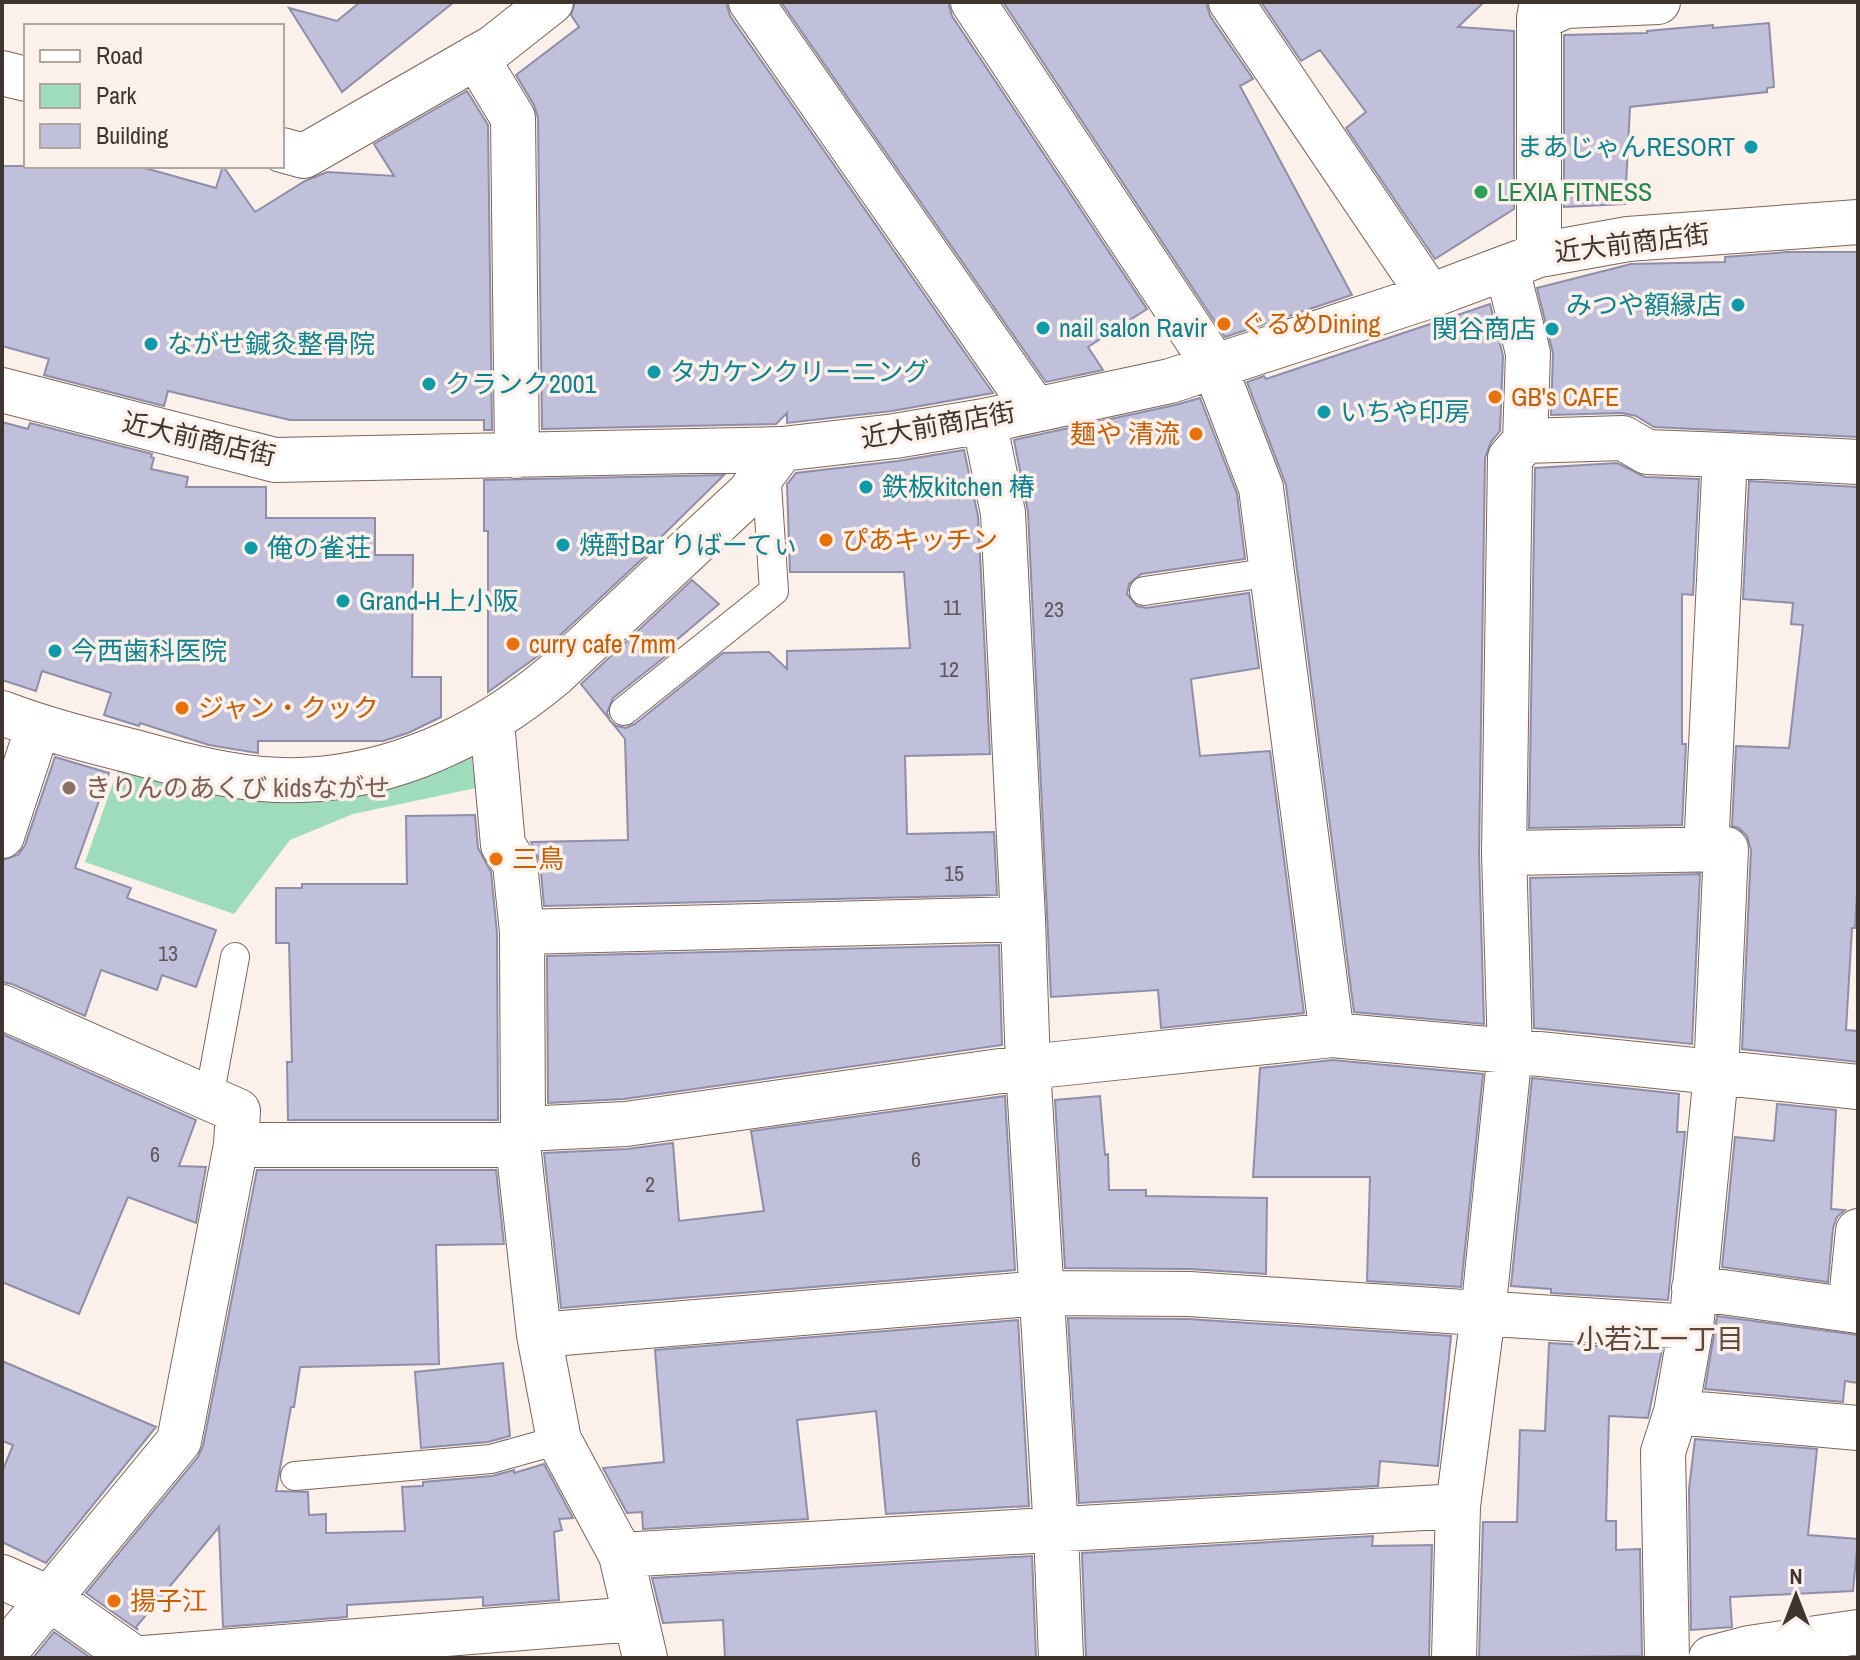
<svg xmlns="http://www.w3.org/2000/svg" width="1860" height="1660" font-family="'Archivo Narrow','Noto Sans JP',sans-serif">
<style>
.green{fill:#9fdcbc}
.building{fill:#c0c0db;stroke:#8f8ea8;stroke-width:2}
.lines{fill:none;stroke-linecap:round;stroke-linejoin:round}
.service-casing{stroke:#7d6557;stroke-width:30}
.minor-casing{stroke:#7d6557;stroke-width:46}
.service{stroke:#fff;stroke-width:28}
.minor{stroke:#fff;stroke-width:44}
.culture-dot{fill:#0f9aa8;stroke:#fbf0ea;stroke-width:3}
.leisure-dot{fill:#2e9e5b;stroke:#fbf0ea;stroke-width:3}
.food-dot{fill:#e8710a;stroke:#fbf0ea;stroke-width:3}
.education-dot{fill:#8d6e63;stroke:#fbf0ea;stroke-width:3}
.labels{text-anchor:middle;stroke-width:7;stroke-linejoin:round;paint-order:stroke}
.number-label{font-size:22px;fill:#5f5759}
.culture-label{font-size:26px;fill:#0d838f;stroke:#fbf0ea;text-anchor:start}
.leisure-label{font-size:26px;fill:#27864d;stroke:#fbf0ea;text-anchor:start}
.street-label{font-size:26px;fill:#3f342e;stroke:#fbf0ea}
.food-label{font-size:26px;fill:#c56008;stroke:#fbf0ea;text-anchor:start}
.education-label{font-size:26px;fill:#785e54;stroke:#fbf0ea;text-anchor:start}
.neighbourhood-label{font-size:28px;fill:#5d463a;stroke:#fbf0ea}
</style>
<rect width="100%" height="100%" fill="#fbf0ea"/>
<path class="green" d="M471,753l5,35 -123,26 -63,26 -56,74 -149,-52 34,-96z"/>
<path class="building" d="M360,2h94l-112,90 -53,-84 48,13z
M575,2h151l4,14 263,377 -101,18 -105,12v-10l-11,11 -234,5 -4,-311 -4,-13 -18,-30 63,-48 -8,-12z
M781,2h167l4,14 195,293 -59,38 15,23 -57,12z
M1003,2h203l4,14 43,63 -13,7 112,209 -127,42z
M1261,2h223l-26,25 56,4v178l-79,50 -89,-131 20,-16 -46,-62 -19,11z
M1769,23l5,64 -7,1v4l-137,15 -5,97 -61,3v-172l83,-2v-2l66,-6v3z
M467,91l21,34 4,305h-8v-10h-194l-122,-29 -4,15 -120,-31 5,-16 -47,-13v-180h136l78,22 7,-22 32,46 50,-31 22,-9 67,4 -20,-32z
M1788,252h70v185l-204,-10 -18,-11 -14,-3 -71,2 2,-62 -16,-65 94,-24 94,-2v-5z
M1490,304l13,52 -3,75 -9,11 -6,16 -6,395 5,171 -130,-12 -68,-527 -39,-103 17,-6 2,3z
M1200,398l37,96 8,65 -104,15 -12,10 -2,10 10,12 9,2 103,-15 10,75 -68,11 9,77 70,-5 34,262 -143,15 -3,-38 -107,7 -23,-485 -14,-72 161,-35z
M2,422l26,7 2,-6 122,31 -1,3 3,1 -3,11 37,8 -2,10h80v31h109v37h38l-1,122h29v40l-33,16 -25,8h-125v12l-49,-8 -69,-22 -1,3 -35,-11 7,-22 -69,-22 -6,20 -34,-11z
M964,450l14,66 12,238 -85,2 2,78 87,-2 3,63 -453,11 -4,-45 -9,-19 97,-2 -3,-101 -44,-55 111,-104 27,24 -60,51h8l-54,43 -6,15 3,8 7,5 9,2 9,-4 88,-71 46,-1 18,17v-18l123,-3 -6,-76h-114l-3,-88 9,-11 102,-12z
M1617,463l28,14 54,2 -6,116 -11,-1v150h4l-4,81 -153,3 6,-360z
M724,475l-70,69 2,2 -118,110 -50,36v-161h-4v-51z
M1749,481l109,6v388l-3,53h-3l-6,102 12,1v31l-116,-13 9,-199 -4,-14 -8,-8 -7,-2 4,-80 53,2 14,-123 -12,-1 2,-21 -50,-4z
M55,757l54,16 -34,95 56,20 -4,10 89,32 -20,57 -34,-12 -5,15 -56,-20 -16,46 -73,-32 -10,-2v-122l16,-5 7,-10z
M475,815l3,33 13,24 6,61 1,187h-210l-1,-58h5l-3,-119h-13v-55h26v-4h105l-1,-68z
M1700,874l-8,170 -158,-16 -4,-150z
M999,945l3,100 -378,54 -76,4 -1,-147z
M2,1034l194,86 -17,46 27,1 -10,56 -68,-26 -49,117 -77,-32z
M1332,1060l151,14 -22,213 -94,-6 3,-104h-117l7,-109z
M1532,1078l147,16 -2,38h8l-17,168 -117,-7v-4l-40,-3z
M1005,1096l10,174 -454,38 -17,-155 83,-4 46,-6 6,78 85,-10 -13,-80z
M1100,1096l5,59 3,-1 1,36h37v6l121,2 -1,76 -77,-5 -124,-1 -10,-168z
M1777,1104l59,6 -5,99 14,1 -8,7 -4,11 -5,54 -106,-15 13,-130 39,4z
M257,1170h239l8,74 -68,1 3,119 -139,3 -6,40h-3l-15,84 32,1 1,23 17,-1v19l79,-2 -3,-44 21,-1v-4l69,-6 22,-6v3l30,-9 29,54 -14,1 3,11 -8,2 5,68 -76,6v-9l-136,8v12l-124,10 -4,-100 -83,100 2,3 -52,-37 112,-136 5,-11z
M1717,1316l141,19v48l-13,-2 -2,21 -138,-13z
M1068,1318l120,1 263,17 -13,130 -58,-5 -2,25 -299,17z
M1018,1320l11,186 -143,8 -10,-103 -79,9 11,99 -165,10 -1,-17 -15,1 -24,-45 61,-6 -9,-112z
M1549,1343l113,7 -14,68 -39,-2 -3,105h10v29l24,-1 2,107 -163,2 4,-136h34l3,-92 25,1z
M2,1361l154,66 -110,136 -44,-21v-70l11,-27 -11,-4z
M503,1363l7,73 -22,6 -67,6 -6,-76z
M1695,1439l122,10 -9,86 50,4 -5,52 -123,6 2,30 -41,3 -2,-141z
M1373,1536l-1,10 60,-1 -3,113h-343l-4,-105z
M1032,1556l4,102h-311l-2,-38 -60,3 -11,-45z
M54,1632l37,26h-58z"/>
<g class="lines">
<defs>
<path id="service" d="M1144,591l128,-19
M624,711l150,-120 -8,-122
M209,1098l26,-141
M295,1476l196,-17 68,-19"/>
<path id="minor" d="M751,2l283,406
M973,2l241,363 47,123 71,547
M1231,2l199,294
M1539,18l26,-12 93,-4
M476,57l37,61 4,338
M2,73l24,6
M282,150l22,6 190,-109 57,-45
M1539,255v-237l3,-16
M2,390l273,70 507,-11 113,-13 89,-15 186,-40 260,-85 109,-41 89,-16 230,-17
M984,421l19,92 20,406 5,148 28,464 5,127
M1525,441l98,-3 24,14 78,3 -19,395
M1725,455l133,7
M2,713c42,16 85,27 129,38 43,12 87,24 131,28 109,9 211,-36 292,-104l195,-182 33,-44
M492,722l11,123 12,19 7,68 1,197 -5,16 21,190 20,105 62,115 24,103
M2,836l36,-109
M1504,853l222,-4 -10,225 -25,253
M522,932l501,-13
M2,1007l236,104 -2,34 -57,296 -177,215
M523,1129l103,-5 402,-57 304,-32 178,16 348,36
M236,1145h282
M1694,1288l164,23
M1850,1310l8,-79
M539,1335l503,-42 147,1 502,33 -15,85 182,16
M621,1555l837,-49
M2,1577l47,21 85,60
M144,1658l491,-39
M1454,1658l4,-152 25,-192 27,-263 -6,-198 6,-395 15,-17 3,-88 -21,-84
M1667,1658l-4,-206 13,-40
M1711,1658l38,-10 109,-16"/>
</defs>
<use href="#service" class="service-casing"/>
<use href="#minor" class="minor-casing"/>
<use href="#service" class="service"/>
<use href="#minor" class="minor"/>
</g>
<g class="culture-dot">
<circle cx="1751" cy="147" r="8"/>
<circle cx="1738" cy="305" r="8"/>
<circle cx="1043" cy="328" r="8"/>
<circle cx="1552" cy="329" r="8"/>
<circle cx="151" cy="344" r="8"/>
<circle cx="654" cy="372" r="8"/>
<circle cx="429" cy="384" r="8"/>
<circle cx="1324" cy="412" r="8"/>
<circle cx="866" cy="487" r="8"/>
<circle cx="563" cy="545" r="8"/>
<circle cx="251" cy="548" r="8"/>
<circle cx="343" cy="601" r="8"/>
<circle cx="55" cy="651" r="8"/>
</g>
<circle class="leisure-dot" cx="1481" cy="192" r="8"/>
<g class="food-dot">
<circle cx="1224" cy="324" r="8"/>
<circle cx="1495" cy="397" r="8"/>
<circle cx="1196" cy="434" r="8"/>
<circle cx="826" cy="540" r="8"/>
<circle cx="513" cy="644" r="8"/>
<circle cx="182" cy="708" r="8"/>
<circle cx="496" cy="859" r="8"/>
<circle cx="114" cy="1601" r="8"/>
</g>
<circle class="education-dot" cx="69" cy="788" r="8"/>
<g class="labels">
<g class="number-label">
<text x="952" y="615">11</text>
<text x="1054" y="617">23</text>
<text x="949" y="677">12</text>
<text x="954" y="881">15</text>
<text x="168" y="961">13</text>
<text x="155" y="1162">6</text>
<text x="916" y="1167">6</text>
<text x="650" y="1192">2</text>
</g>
<g class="culture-label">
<text x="1735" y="156" text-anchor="end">まあじゃんRESORT</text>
<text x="1722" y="314" text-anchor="end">みつや額縁店</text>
<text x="1059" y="337">nail salon Ravir</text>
<text x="1536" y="338" text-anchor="end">関谷商店</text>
<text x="167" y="353">ながせ鍼灸整骨院</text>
<text x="670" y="381">タカケンクリーニング</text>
<text x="445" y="393">クランク2001</text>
<text x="1340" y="421">いちや印房</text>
<text x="882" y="496">鉄板kitchen 椿</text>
<text x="579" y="554">焼酎Bar りばーてぃ</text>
<text x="267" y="557">俺の雀荘</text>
<text x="359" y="610">Grand-H上小阪</text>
<text x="71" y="660">今西歯科医院</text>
</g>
<g class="leisure-label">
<text x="1497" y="201">LEXIA FITNESS</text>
</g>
<g class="street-label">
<text transform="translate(1632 243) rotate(-7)" y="9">近大前商店街</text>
<text transform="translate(938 425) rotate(-10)" y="9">近大前商店街</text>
<text transform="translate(199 439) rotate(13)" y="9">近大前商店街</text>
</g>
<g class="food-label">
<text x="1240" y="333">ぐるめDining</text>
<text x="1511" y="406">GB's CAFE</text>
<text x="1180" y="443" text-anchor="end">麺や 清流</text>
<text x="842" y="549">ぴあキッチン</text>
<text x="529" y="653">curry cafe 7mm</text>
<text x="198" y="717">ジャン・クック</text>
<text x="512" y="868">三鳥</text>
<text x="130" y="1610">揚子江</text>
</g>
<g class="education-label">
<text x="85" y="797">きりんのあくび kidsながせ</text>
</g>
<g class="neighbourhood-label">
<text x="1660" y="1349">小若江一丁目</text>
</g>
</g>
<rect width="1860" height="1660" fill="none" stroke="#3f342e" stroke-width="8"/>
<rect x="24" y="24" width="260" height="144" fill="#fbf0ea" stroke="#b0a59f" stroke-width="2"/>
<rect x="40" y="50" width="40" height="12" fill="#ffffff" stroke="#b0a59f" stroke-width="2"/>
<text x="96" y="64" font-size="24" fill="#3f342e">Road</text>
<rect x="40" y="84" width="40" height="24" fill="#9fdcbc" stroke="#b0a59f" stroke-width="2"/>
<text x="96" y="104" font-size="24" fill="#3f342e">Park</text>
<rect x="40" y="124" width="40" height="24" fill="#c0c0db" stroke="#b0a59f" stroke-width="2"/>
<text x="96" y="144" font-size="24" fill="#3f342e">Building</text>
<g transform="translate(1796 1596)" stroke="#fbf0ea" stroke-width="6" paint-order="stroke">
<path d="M0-6L14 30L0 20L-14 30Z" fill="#3f342e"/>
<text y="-12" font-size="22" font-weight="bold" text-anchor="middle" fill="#3f342e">N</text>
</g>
</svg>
